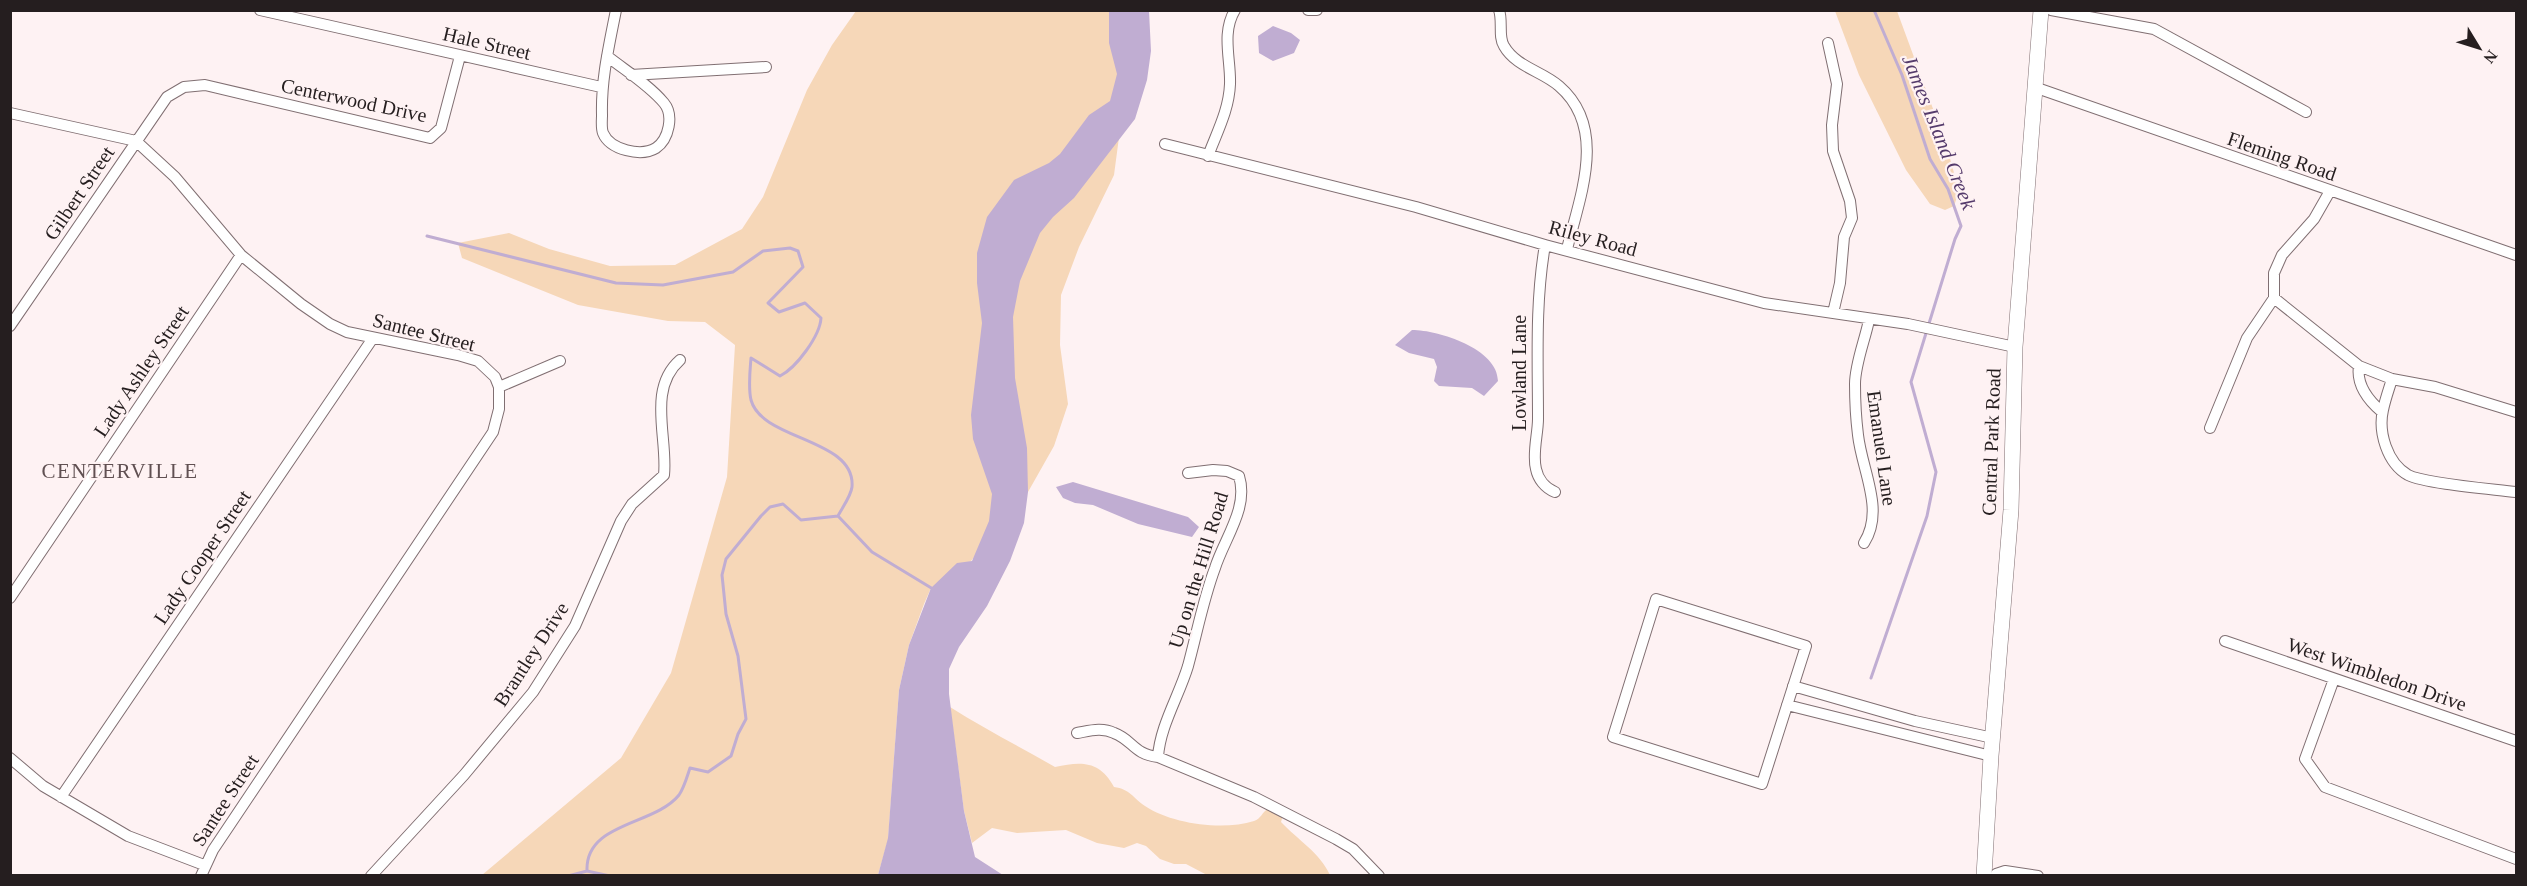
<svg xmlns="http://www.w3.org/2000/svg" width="2527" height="886" font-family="Georgia,serif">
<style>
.green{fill:#f6d7b8}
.water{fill:#c0add2}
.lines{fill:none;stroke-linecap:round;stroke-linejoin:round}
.stream{stroke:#c0add2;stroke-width:3}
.street-casing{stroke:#806f72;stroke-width:12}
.secondary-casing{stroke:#806f72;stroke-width:16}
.street{stroke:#fff;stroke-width:10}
.secondary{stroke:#fff;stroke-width:15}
.labels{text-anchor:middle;stroke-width:4.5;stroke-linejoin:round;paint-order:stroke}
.street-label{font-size:20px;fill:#251e1f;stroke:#fef2f3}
.water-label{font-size:21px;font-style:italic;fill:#553b6c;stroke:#fef2f3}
.neighbourhood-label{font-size:21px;letter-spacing:1.5px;fill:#605052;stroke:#fef2f3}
</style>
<rect width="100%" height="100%" fill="#fef2f3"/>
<path class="green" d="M856,11h285l-9,28 -18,136 -35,72 -18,48 -1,50 8,59 -14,42 -26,46 -57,69 -40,27 -7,16 -15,41 -10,45 -11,150 -10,35h-396l139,-117 50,-85 56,-196 8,-132 -30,-23 -37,-1 -90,-16 -116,-47 -4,-15 51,-10 40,16 61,17 65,-1 67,-36 21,-32 44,-107 25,-45z
M1835,11h62l49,133 13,47 -5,15 -9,4 -15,-6 -24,-34 -47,-95z
M950,707c35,22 70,40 105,60 27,-6 45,-6 59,20 16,2 19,11 31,19 27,18 78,25 109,15 7,-2 8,-9 14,-12 3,-2 9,-4 13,-5l3,8 -3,10c17,18 39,31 49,53h-123l-21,-11h-12l-14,-5 -14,-13 -9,-3 -13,5 -27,-5 -31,-13 -49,3 -25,-5 -20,15 -8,-32z"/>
<path class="water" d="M1109,11h40l2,40 -4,29 -12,39 -61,79 -21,19 -13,16 -20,48 -7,36 2,61 12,70 1,44 -4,31 -14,38 -23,45 -28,41 -10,22v25l15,117 11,46 28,18h-125l10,-37 11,-148 10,-45 22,-57 26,-25 15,-2 17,-40 3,-27 -19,-55 -2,-24 11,-92 -5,-40v-30l10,-36 27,-37 35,-17 11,-9 29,-39 21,-14 7,-27 -8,-31z
M1273,26l18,7 9,7 -6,13 -21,8 -14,-8 -1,-17z
M1412,330c27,0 86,19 86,51l-14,15 -12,-8 -33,-2 -5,-5 3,-14 -3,-8 -25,-6 -14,-8z
M1073,482l115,35 11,10 -7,10 -54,-13 -45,-19 -18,-2 -12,-5 -7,-11z"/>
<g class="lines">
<path class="stream" d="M427,236l189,47 47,2 70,-13 30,-21 27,-3 8,3 5,16 -35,36 11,9 26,-9 16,15c-1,18 -25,50 -41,58l-29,-18c-1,13 -3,29 0,42 11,41 105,38 101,87 -1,9 -10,21 -14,29
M838,516l34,36 61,37
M1871,678l56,-162 9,-44 -25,-90 44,-143 6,-13 -13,-37 -18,-30 -28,-84 -28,-65
M587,871c-2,-49 67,-45 92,-76 5,-7 8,-18 11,-27l18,4 23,-16 7,-22 8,-15 -8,-63 -12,-42 -4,-39 4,-16 35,-43 9,-9 13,-3 18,16 37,-4
M568,876l19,-5 23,5"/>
<defs>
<path id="street" d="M260,10l341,77
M1308,10h9
M1499,10c4,11 -1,27 5,36 12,21 38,25 55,40 49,42 21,110 8,163
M2051,10l103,19 152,83
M1828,43l9,41 -5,41 1,26 17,50 2,17 -8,19 -4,46 -7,30
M607,56c19,15 42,29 57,47 10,12 5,36 -8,45 -15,9 -46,2 -53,-15 -2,-5 -1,-13 -1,-18 -1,-36 7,-69 14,-105
M631,75l135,-8
M2037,88l479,167
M10,113l126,28 39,36 66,78 60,49 29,20 17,8 111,23 20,6 17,16 4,10v22l-6,23 -280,418 -12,26
M1165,144l251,63 129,38 219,58 144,21 107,23
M1208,156c9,-24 21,-46 22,-72 1,-24 -9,-51 5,-74
M1545,245c-10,58 -7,115 -7,174 0,15 -6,35 -2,50 2,10 9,19 19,23
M2274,298l85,68 33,13 43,8 81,25
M10,326l157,-229 17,-10 21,-2 225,53 11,-10 19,-72
M2359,366c-3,19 9,34 23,46
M2392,379c-3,10 -7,21 -9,31 -5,22 4,53 25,65 18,9 85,14 108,17
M499,387l61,-26
M2210,428l37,-90 27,-40v-25l8,-18 32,-36 16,-28
M1864,543c21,-33 -2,-72 -6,-108 -2,-16 -3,-34 -3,-51 0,-20 10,-44 14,-64
M10,598l231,-343
M1656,599l150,47 -44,138 -149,-47z
M2225,641l291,100
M2334,679l-29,80 20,28 191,72
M1793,686l122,35 78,17
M1787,705l204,51
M1077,733c12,-2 25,-6 37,0 19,7 19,21 44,24l96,40 82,42 17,10 26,27
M1158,757c2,-31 21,-61 30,-91 9,-33 15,-66 27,-98 9,-29 34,-60 24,-92l-12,-5 -14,-1 -25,3
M10,758l33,28 85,50 76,29
M61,797l312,-459
M1996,874l9,-3 33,5
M371,876l93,-101 69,-83 42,-66 46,-105 11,-17 32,-29c4,-37 -17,-86 16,-115"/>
<path id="secondary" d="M1984,876l7,-120 20,-246 4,-163 26,-337"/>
</defs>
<use href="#street" class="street-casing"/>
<use href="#secondary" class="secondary-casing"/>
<use href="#street" class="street"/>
<use href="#secondary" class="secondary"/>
</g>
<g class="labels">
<g class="street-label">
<text transform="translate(487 43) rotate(13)" y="7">Hale Street</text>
<text transform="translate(354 100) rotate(12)" y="7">Centerwood Drive</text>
<text transform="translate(2282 156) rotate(19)" y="7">Fleming Road</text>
<text transform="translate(79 193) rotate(-56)" y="7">Gilbert Street</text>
<text transform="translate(1593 238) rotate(15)" y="7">Riley Road</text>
<text transform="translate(424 332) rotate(14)" y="7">Santee Street</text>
<text transform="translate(141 371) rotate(-56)" y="7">Lady Ashley Street</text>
<text transform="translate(1519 373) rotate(-90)" y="7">Lowland Lane</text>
<text transform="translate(1991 442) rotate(-88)" y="7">Central Park Road</text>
<text transform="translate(1882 448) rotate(82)" y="7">Emanuel Lane</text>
<text transform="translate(202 557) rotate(-56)" y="7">Lady Cooper Street</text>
<text transform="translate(1198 570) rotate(-73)" y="7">Up on the Hill Road</text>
<text transform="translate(531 654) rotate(-57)" y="7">Brantley Drive</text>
<text transform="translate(2377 674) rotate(19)" y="7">West Wimbledon Drive</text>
<text transform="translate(225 800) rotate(-57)" y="7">Santee Street</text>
</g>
<g class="water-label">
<text transform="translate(1939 132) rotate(68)" y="7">James Island Creek</text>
</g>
<g class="neighbourhood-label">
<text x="120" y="478">CENTERVILLE</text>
</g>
</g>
<rect width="2527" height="886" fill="none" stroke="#251e1f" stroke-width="24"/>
<g transform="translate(2479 48) rotate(128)" stroke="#fef2f3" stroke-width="4.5" paint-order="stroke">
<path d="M0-4.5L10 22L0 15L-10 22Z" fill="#251e1f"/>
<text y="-9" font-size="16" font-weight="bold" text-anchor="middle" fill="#251e1f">N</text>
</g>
</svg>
